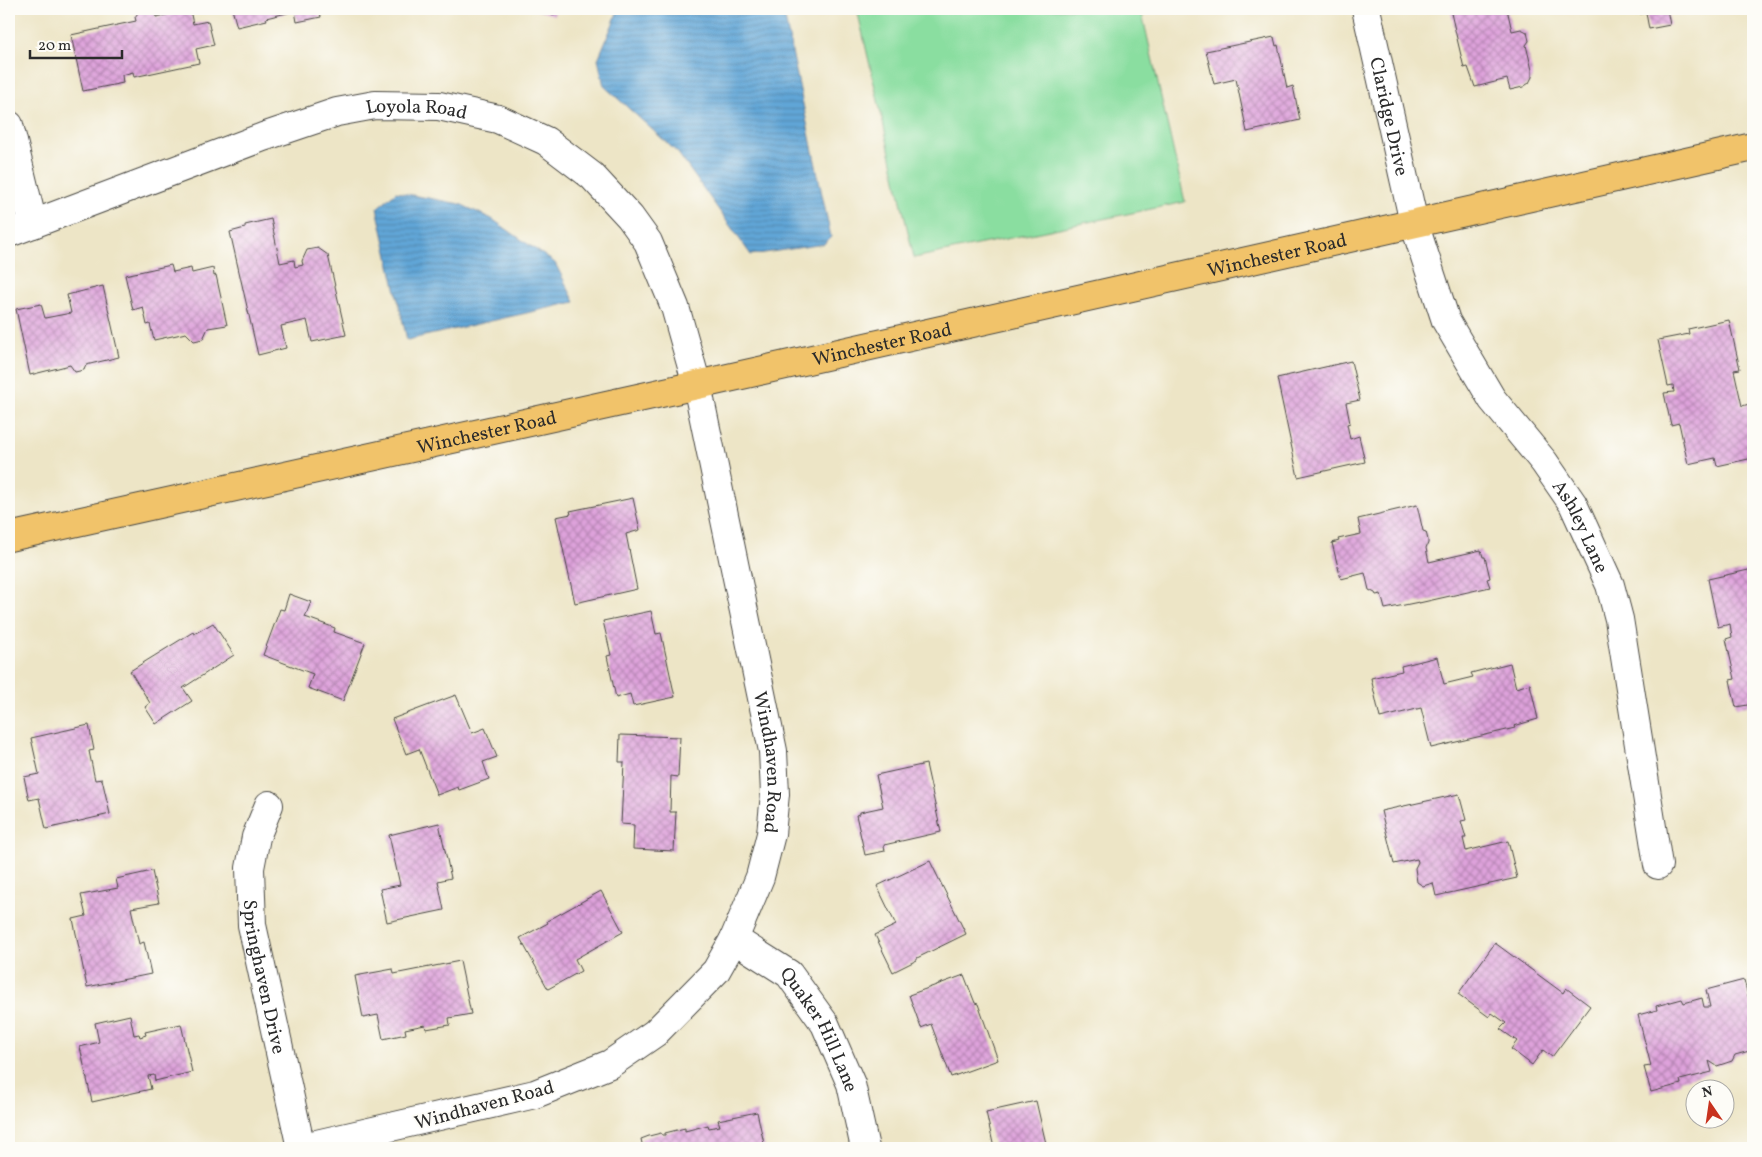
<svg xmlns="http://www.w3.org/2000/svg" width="1762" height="1157" font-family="Vollkorn,serif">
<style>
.green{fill:#8adea0;stroke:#5a8466}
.water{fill:url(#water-rules);stroke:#466881}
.building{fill:url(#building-cross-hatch)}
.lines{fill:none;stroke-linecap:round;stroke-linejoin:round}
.minor-casing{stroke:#484742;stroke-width:30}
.major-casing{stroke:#484742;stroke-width:30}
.minor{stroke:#fff;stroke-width:28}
.major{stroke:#f1c36a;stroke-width:28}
.labels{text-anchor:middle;stroke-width:4;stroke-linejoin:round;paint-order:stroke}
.street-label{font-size:19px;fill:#2b2b2b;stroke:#fdfcf7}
</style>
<defs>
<pattern id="water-rules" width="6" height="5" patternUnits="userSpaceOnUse" patternTransform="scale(1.25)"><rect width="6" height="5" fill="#61a6d7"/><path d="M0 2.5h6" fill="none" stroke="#5087af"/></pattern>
<pattern id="building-cross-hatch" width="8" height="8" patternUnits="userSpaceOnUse" patternTransform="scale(1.25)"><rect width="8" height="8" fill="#dea2db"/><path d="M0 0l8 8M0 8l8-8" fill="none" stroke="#b484b2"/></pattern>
</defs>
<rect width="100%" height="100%" fill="#fdfcf7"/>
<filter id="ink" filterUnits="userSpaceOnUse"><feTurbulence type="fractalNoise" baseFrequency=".02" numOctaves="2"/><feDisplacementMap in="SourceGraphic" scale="10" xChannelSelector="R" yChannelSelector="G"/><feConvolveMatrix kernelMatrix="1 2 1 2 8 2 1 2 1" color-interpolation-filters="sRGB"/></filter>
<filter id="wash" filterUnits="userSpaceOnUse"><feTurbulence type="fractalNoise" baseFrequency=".0096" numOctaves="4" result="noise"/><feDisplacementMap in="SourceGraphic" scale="20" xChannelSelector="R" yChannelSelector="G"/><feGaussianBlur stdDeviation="1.12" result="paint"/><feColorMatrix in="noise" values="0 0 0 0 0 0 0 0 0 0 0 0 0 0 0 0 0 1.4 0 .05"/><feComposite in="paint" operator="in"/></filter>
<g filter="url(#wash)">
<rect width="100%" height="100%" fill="#ede5c6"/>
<path class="green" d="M857,9h284l44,193 -271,56z"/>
<path class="water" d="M619,9h164l48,228 -7,7 -73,11 -73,-102 -74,-67 -6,-27z
M396,192l64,12 32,15 63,44 20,39 -168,38 -30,-132z"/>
<g id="blocks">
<path class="building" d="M147,9l8,3 1,5 34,-7 3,14 15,-3 6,24 -18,4 3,14 -65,14 -1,-5 -11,3 1,8 -40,8 -12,-56 65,-14 -1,-4 5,-7z
M232,9h87l2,8 -24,5 -2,-11 -29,7 1,2 -30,7z
M532,9h24l-2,6z
M1450,9h57l5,22 9,-2 6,3 2,9 -3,4 6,25v7l-3,6 -6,4 -13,3 -3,-11 -32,8 -7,-20 -4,1z
M1639,9h28l3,16 -21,4 -3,-16 -6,1z
M1274,37l2,9 2,-1 9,43 6,-2 7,34 -53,12 -11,-53 -22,5 -8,-33z
M271,219l9,44 14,-3 1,7 8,-2 -1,-4 5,-11 11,-2 10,7 18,80 -34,7 -5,-22 -26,6 5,22 -28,7 -28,-123 15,-4v-3z
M171,265l2,7 18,-4 1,5 21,-5 1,8 2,-1 11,50 -19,3 -5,11 -9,2 -8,-8 -32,7 -4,-16 -3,1 -4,-18 -10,3 -8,-35z
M103,286l16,71 -33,8 -2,5 -9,2 -5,-7 -40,10 -14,-66 25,-5 4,14 26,-5 -4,-18z
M1729,320l11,49 -6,1 8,36 11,-3v55l-36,8 -2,-8 -27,6 -9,-41 -8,2 -7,-32 10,-1 -1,-7 -5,1 -10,-46 31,-6 -1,-5z
M1351,361l9,39 -14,3 4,20 -3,1 3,15 9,-3 6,26 -67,15 -21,-99z
M633,498l7,32 -14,4 11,55 -62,14 -19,-86 15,-3 -1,-3z
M1417,505l6,26 3,1 2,8v3l-2,5 3,14 52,-12 2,7h2l5,21 -3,1 3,8 -71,16v-1l-34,7 -4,-15 -5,1 -1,-2 -6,-3 -4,-17 -24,6 -9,-36 7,-2 -1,-2 23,-5 -3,-15z
M1753,569v135l-17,3 -6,-27 5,-1 -9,-40 6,-2 -2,-13 -12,3 -10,-48z
M289,594l22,8 -6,15 30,11 -1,4 31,11 -22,58 -35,-13 5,-14 -50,-19 17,-46 4,1z
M651,611l5,23 5,-1 14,64 -42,9 -3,-12 -14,4 -9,-42 4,-1 -8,-34z
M213,623l21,32 -51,33 9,13 -36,23 -11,-17 5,-4 -20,-32 63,-39 1,2z
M1437,657l7,27 29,-7 -2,-4 39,-10 6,25 14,-4 8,35 -24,7 1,2 -84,20 -10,-40 -41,10 -9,-40 31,-7 -1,-5z
M456,695l16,38 13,-5 12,29 -14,5 6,17 -30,11 -1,-3 -21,8 -18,-46 -13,5 -14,-35z
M89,725l5,25 -5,1 6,29 7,-1 8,35 -64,15 -7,-31 -10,2 -5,-23 15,-3 -8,-36z
M620,735l60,2 -2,40 -7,-1 -1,36h6l-2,39 -41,-2 1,-24 -13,-1 3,-62h-5z
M926,764l15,68 -57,13 1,6 -20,4 -9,-40 4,-1v-2l23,-5 -7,-32z
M1459,794l7,26 -5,1 5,17h-3l3,13 42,-10 9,37 -81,18 -3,-13 -10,3 -6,-4 -2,-14 3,-6 -1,-3 -23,5 -13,-53z
M439,823l12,55 -13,3 6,29 -57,12 -7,-33 20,-4 -11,-50z
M930,861l36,73 -49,24v2l-24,12 -18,-37 21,-10 -19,-39z
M152,871l7,32 -28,5 8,36 5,-2 7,32 -64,13 -14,-68 13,-3 -5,-21 37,-7 -2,-9z
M601,891l22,41 -48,27 6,12 -33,18 -28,-51 28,-15 -1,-2z
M1495,943l68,50 3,-5 24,18 -38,51 -9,-7 -11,15 -21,-16 6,-8 -17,-12 6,-6 -14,-10 -3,4 -31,-23z
M460,961l11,53 -22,4 1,7 -24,4 -1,-4 -20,4 1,5 -23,5 -5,-24 -15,3 -8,-42 38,-7 1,5z
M964,975l11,28 3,1 20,56 -47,17 -20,-53 -10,4 -12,-33z
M1744,980l9,35v35l-18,5 -3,6 -15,5 -8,-5 3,11 -32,8 1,4 -30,8 -7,-25 7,-1 -13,-51 19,-5 -1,-4 26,-7 2,4 18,-5 2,9h6l-4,-17z
M130,1015l4,20 5,-1 1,3 6,-2 -1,-3 36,-8 11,48 -37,9 -1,-6 -6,1 3,13 -59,13 -12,-55 19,-5 -4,-19z
M1036,1101l11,47h-53l-8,-36z
M757,1112l8,36h-122l-2,-9 8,-3 12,-3 1,2h3v-2l20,-5v3l23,-6 1,3 11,-2 -2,-6z"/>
</g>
</g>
<g filter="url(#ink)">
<use href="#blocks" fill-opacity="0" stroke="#484742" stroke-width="1"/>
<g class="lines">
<defs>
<g id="minor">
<path id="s1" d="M1366,9l48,214 32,98 46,78 52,63 29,42 37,81 9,34 39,246"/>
<path d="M9,125l24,99"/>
<path id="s2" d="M9,233l254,-96 74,-25 38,-7 64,1 59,13 48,22 46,35 38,41 18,25 27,65 22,78 76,366 2,43 -4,40 -11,43 -26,62 -18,32 -61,62 -45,31 -75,30 -236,54"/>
<path id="s3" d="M269,805l-13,32 -6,31 2,57 49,223"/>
<path id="s4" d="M734,939l55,35 36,50 26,60 14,64"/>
</g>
<g id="major">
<path id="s5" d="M9,537l688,-152 1056,-238"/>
</g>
</defs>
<use href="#minor" class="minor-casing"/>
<use href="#major" class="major-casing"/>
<use href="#minor" class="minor"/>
<use href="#major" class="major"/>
</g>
</g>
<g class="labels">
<g class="street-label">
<text dy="7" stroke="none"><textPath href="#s2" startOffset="430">Loyola Road</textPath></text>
<text dy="7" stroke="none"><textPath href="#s1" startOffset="110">Claridge Drive</textPath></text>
<text dy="7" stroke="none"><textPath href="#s5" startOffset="1299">Winchester Road</textPath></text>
<text dy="7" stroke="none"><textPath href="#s5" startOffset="894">Winchester Road</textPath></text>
<text dy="7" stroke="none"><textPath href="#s5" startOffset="489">Winchester Road</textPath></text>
<text dy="7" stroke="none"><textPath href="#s1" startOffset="569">Ashley Lane</textPath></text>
<text dy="7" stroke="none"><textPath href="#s2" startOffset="1246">Windhaven Road</textPath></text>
<text dy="7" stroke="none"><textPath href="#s3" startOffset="176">Springhaven Drive</textPath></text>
<text dy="7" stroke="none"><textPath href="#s4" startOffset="129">Quaker Hill Lane</textPath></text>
<text transform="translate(484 1104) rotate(-15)" y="7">Windhaven Road</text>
</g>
</g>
<rect width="1762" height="1157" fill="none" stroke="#fdfcf7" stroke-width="30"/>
<g transform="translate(1710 1104) rotate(347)"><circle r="24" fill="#fdfcf7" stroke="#a9a8a5"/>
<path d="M0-4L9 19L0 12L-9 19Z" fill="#c8321e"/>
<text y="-8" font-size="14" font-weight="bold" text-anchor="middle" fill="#2b2b2b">N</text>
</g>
<path d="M30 50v8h92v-8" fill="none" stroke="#2b2b2b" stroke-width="2.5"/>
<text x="38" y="50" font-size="15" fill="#2b2b2b" stroke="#fdfcf7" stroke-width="4" paint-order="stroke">20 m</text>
</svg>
